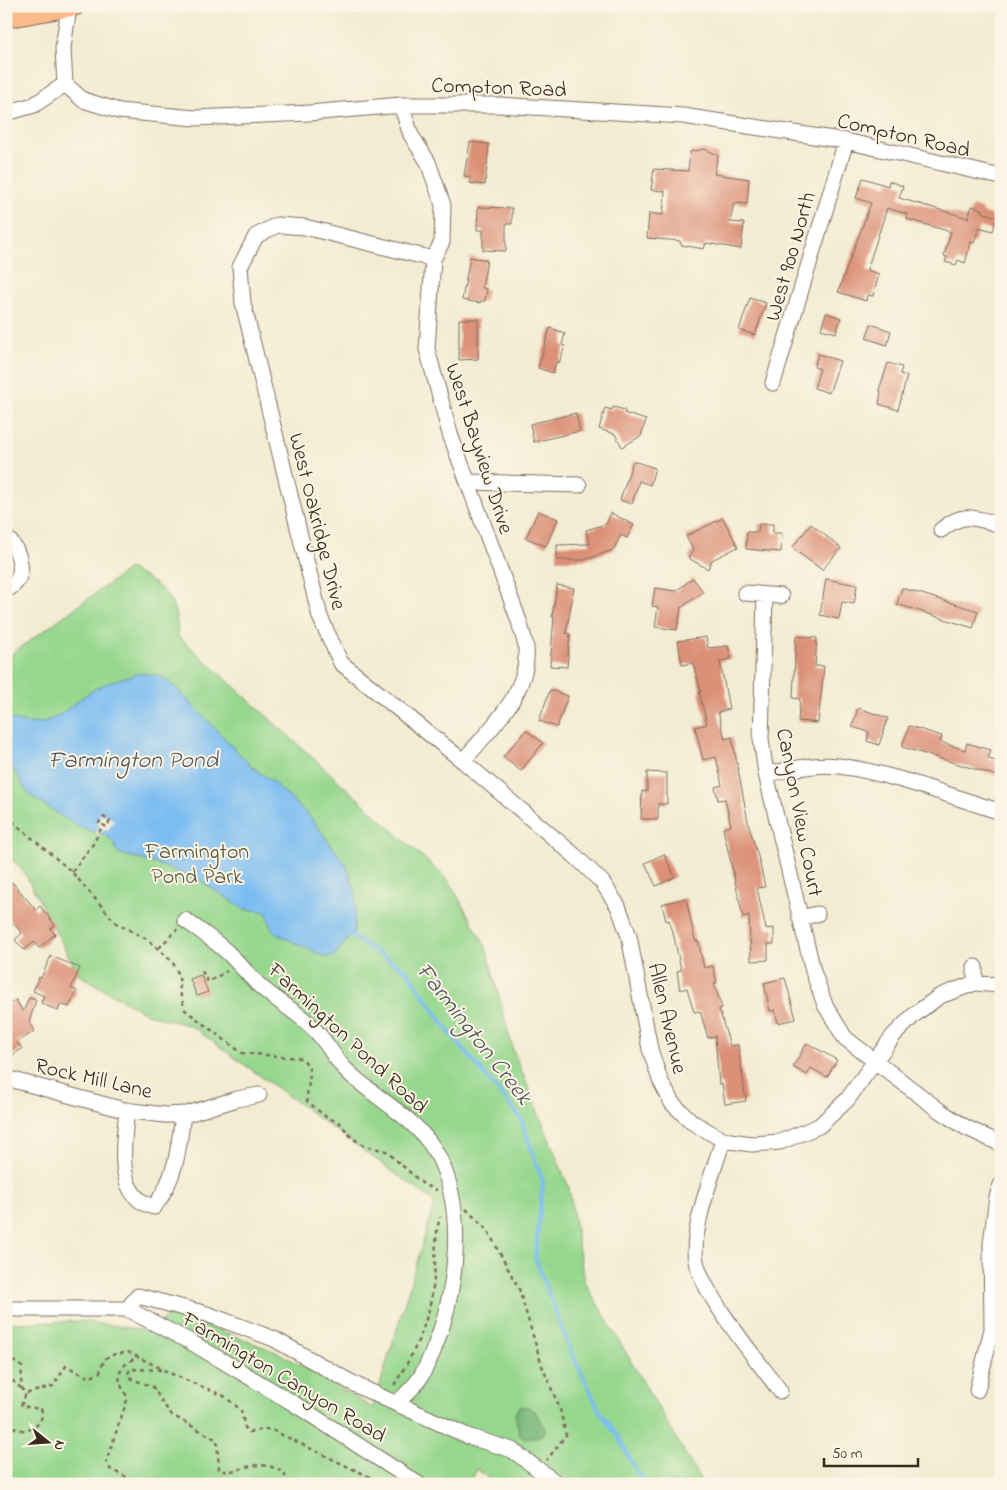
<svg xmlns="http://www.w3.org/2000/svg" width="1007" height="1490" font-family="'Indie Flower',sans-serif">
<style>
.green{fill:#96d78e;stroke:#688056}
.forest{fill:#78b879;stroke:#5a714c}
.water{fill:#7cbdf1;stroke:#5c7488}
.pier{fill:#f3ecd3}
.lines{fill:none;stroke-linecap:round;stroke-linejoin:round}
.stream{stroke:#7cbdf1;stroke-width:4}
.building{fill:#db9077}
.minor-casing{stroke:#7b6e5d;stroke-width:17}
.major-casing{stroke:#7b6e5d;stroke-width:21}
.path{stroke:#7b6e5d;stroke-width:2.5;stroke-dasharray:4 4;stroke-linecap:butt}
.minor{stroke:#fff;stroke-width:15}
.major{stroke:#fbbb8c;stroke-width:19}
.labels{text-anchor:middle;stroke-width:4;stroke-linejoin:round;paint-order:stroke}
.street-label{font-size:22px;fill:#3b2a1e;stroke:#fcf5e5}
.park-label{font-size:22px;fill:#52553a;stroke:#fcf5e5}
.water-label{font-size:24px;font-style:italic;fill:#4e565d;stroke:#fcf5e5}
</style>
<rect width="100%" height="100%" fill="#fcf5e5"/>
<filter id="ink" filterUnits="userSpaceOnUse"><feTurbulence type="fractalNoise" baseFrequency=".02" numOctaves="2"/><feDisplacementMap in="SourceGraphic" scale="10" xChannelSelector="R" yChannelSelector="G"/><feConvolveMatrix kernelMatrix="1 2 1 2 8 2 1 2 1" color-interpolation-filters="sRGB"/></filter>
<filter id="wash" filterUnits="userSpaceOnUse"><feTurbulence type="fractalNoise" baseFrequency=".0096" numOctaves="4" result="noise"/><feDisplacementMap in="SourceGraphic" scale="20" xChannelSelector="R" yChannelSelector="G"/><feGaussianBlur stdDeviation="1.12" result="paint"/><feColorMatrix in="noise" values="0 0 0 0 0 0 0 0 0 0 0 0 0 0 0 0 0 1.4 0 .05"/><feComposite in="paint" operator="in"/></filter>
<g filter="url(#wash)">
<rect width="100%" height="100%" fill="#f3ecd3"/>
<path class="green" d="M129,569c34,17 48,27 49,67l271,245 37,66 27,103 56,138 15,93 119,203h-208l-18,-15 -7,15h-464v-161l76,-2 63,9 30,-17 104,40 94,55 62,-206 -244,-176 -44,-12 -68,-39 -55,-103 -18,-18v-196z"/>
<path class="forest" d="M525,1406l10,5 10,18 -1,5 -9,4h-11l-5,-5 -4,-19 3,-6z"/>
<path class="water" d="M140,673l20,3 13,9 79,82 20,14 38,36 37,49 9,28 -2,37 -20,25 -9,1 -48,-23 -5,-4 -5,-16 -4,-3 -19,-2 -45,-29 -42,-16 -36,-10 -6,-4v-6c-10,-14 -24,-10 -39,-19 -14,-8 -28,-18 -42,-27 -14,-8 -13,-27 -28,-35v-46c45,20 57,-11 93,-30 12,-7 28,-10 41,-14z"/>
<path class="pier" d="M101,813l13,7 -6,10 -4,-2 -4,7 -4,-2 4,-7 -4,-3z"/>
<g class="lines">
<path class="stream" d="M348,934l59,37 42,61 71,85 23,65 -8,76 35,91 30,63 17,23 21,39 12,10"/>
</g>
<g id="blocks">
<path class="building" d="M470,142l19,2 -4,41 -15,-2v-6l-6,-1z
M704,149l14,6 -4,19 35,5 -2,25 -13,-1 -4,19 14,1 -3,26 -35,-6 -2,6 -23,-4 -1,-4 -33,-3 2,-25 14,2 2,-24 -14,-1 3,-21 34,2 2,-19z
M863,178l25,8 1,-5 14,5 -4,12 69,20 4,-12 11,4 -1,2 15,5 -4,14 -14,-4 -5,16 -3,-1 -6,21 -7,-3 -2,5 -11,-3 2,-5 -3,-1 7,-24 -44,-13v-5l-20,-6 -20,62 12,4 -6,22 -6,-1 -1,6 -28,-9 33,-89 -15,-5z
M478,207l34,1v16h-6v27l-23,-1v-20h-6z
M470,257l17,3 -5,28 5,1 -2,12h-4l-1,2 -18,-3z
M750,298l16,5 -11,32 -16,-5z
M826,313l15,5 -5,15 -15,-4z
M459,319h19v40l-19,1z
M871,324l20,7 -4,14 -21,-7z
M550,328l15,5 -3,12 3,1 -6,17 -3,-1 -3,11 -15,-5z
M818,354l22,7 -11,32 -15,-5 6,-19 -6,-2z
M888,363l14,4 -2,7 7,2 -9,34 -19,-6 2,-13 -2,-1z
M613,407l12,3 -1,3 22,7 -5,16 -19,11 -7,-13 -16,-5 6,-21 7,2z
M576,413l4,18 -46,11 -4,-18z
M633,461l22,7 -5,17 -11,-4 -7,23 -12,-4z
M538,511l20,8 -12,27 -20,-8z
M611,513l23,12 -7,13 -6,-3 -8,15 -29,10h-27v-15l33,-1 -4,-14 20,-6z
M723,518l15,29 -26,13 -4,9 -20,-11 5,-8 -7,-14z
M759,524h14v9h9l-1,19 -35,-3 1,-17h11z
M811,524l30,24 -19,22 -30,-22z
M693,578l10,14 -22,16 -4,22 -22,-3 3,-20 -6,-1 3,-18 21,3z
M826,579l31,6 -3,19 -12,-2 -3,17 -19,-4z
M557,585l17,3 -8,45 4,1 -3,33 -17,-1 4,-49h-2z
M902,588l76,23 -5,17 -76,-24z
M796,636l21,2 -2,28h9l-6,57 -20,-2 2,-22 -7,-1z
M706,637l2,11 20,-2 3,13 -11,2 9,48 -11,3 7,27 7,-2 16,85 11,38 6,27 -8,1 9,41 8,-1v16h-6v16l-17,1 -2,-46 -6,2 -20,-89 8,-2 -6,-27 -7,1 -3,-13 7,-2 -6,-28 -13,3 -8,-33 12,-3 -8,-32h2l-8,-29 -11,2 -4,-24z
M550,690l18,6 -11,31 -18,-6z
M858,708l30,10 -9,27 -12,-4 2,-9 -17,-5z
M909,726l33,10 -2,6 25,8 2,-7 24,7 -3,9 13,3v15l-99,-30z
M526,730l17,13 -22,28 -18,-14z
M647,772l20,1v31h-9v15h-17l1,-28 5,1z
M664,854l11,23 -19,9 -11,-23z
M6,880l7,3 23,27 4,-4 15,19 -5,4 5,5 -16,14 -5,-6 -10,8 -9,-10 7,-7 -16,-18z
M686,898l9,43h3l6,27 9,-2 4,17h-3l8,25 -3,1 11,37 8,-1 8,56 -21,3 -3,-20h-3l-4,-48 -7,2 -8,-27 -6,1 -7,-24 -7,2 -3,-19 4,-1 -8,-38 -4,-12 -3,1 -4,-17z
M51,956l29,12 -9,20 6,3 -8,16 -8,-3 -3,7 -17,-8 3,-7 -11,-5 6,-14 2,1z
M201,975l7,17 -11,4 -7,-17z
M785,978l11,41 -18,4 -3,-13 -5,1 -6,-28z
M29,998l7,2 -7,22 6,9 -18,11 5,7 -16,10v-53l10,-6 7,12z
M807,1043l30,17 -10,17 -16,-9 -4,7 -14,-8z"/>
</g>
</g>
<g filter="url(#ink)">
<use href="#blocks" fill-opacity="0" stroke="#7b6e5d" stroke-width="1"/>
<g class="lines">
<defs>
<path id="minor" d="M65,84l18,16 36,11 76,7 114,-5 92,-8h98l184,11 163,25 155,36
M65,84l-2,-36 6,-41
M401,105l10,30 17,27 15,43 -1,37 -9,17 -6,90 23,85 69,187c2,9 6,18 7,27 4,45 -36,81 -63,113
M6,113l28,-8 31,-21
M433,259l-128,-32 -28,-2 -21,11 -16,31 3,36 77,314 21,46 122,98 111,94 28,27 16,24 11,30 21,113 10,31 12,23 20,19 31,18 29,4 28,-2 39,-16 28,-26 46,-64 22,-22 25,-18 35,-13 26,2
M773,383l73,-242
M468,482l111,3
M941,530c23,-19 33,-12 60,-5
M6,537c15,14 23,42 0,53
M745,593l36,3
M765,595l-4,144 5,35 47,197 12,34 20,33 95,73 25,16 36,17
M766,774c24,-4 49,-11 73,-8 53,7 110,30 162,46
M800,918l17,-4
M185,920c14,10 29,20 42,32 12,11 22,24 34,35 17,15 38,26 53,42 12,12 19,27 30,39 27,28 66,46 88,78 41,60 23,172 -12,232 -6,9 -15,17 -23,25
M975,967v16
M6,1078l118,32 41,5 22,-1 50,-15 22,-4
M127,1110c-3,30 -14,87 27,97 22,-28 25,-60 29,-93
M723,1140c-9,30 -33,91 -27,121 6,33 63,101 84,130
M6,1309h121l62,32 104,62 125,81
M127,1309l11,-13 69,18 67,25 80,45 32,15 84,38 42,13 46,34
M977,1390l15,-61 -1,-86 6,-46 4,-12"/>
<path id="major" d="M6,18l69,-12"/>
</defs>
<use href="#minor" class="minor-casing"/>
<use href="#major" class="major-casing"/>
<path class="path" d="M6,816l66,56 44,51 31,16 25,22 7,14 1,17 5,18 57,43 59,5c16,12 5,26 6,43l19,16 14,6 12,15 13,8 21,5 38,34 13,5
M72,872l21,-28 10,-19 4,2 3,-6 -7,-4 -4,6 4,2
M159,948l18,-19
M202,971l6,11 19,-11
M466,1209l22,22 31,58 23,77 18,43 6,26 -19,25
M6,1356l16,11 -1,19 3,6 4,1 25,-7 13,-20 24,12 10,-6 4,-12 6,-5 18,-3 44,22 52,22 17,14 4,18 4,4 17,-3 8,2 110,53
M161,1370l-31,-1 -2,5 4,5 21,8 11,18 8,10 45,25 2,29c15,10 36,-17 66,5l-1,8 -7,2
M6,1375l16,14
M394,1385c18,-28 33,-58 38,-92 5,-25 1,-51 8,-76
M6,1423c5,3 10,7 16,7 11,2 24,-10 19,-21l-20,-3 5,-13
M129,1484l-1,-6 -18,-9 -4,-7 21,-62c0,-6 -4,-9 -6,-15 -6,-15 6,-24 18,-28"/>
<use href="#minor" class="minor"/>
<use href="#major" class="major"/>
</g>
</g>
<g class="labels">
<g class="street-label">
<text transform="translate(499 86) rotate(2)" y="8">Compton Road</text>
<text transform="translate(904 134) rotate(13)" y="8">Compton Road</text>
<text transform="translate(789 256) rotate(-74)" y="8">West 900 North</text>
<text transform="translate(481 448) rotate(72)" y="8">West Bayview Drive</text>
<text transform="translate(319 521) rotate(76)" y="8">West Oakridge Drive</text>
<text transform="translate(801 812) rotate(79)" y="8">Canyon View Court</text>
<text transform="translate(669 1018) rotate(77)" y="8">Allen Avenue</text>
<text transform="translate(349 1037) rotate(43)" y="8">Farmington Pond Road</text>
<text transform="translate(94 1077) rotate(13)" y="8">Rock Mill Lane</text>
<text transform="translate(285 1376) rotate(31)" y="8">Farmington Canyon Road</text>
</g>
<g class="park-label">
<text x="197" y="858">Farmington<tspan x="197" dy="25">Pond Park</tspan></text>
</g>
<g class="water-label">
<text x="133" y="767">Farmington Pond</text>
<text transform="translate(475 1033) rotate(52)" y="8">Farmington Creek</text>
</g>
</g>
<rect width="1007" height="1490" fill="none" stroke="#fcf5e5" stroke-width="25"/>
<g transform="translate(48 1442) rotate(107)" stroke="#fcf5e5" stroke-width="4" paint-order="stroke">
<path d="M0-4L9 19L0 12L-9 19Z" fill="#3b2a1e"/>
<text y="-8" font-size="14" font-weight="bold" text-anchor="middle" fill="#3b2a1e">N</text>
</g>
<path d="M824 1458v8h94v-8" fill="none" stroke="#3b2a1e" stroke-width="2.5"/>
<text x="832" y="1458" font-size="15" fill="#3b2a1e" stroke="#fcf5e5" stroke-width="4" paint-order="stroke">50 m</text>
</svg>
